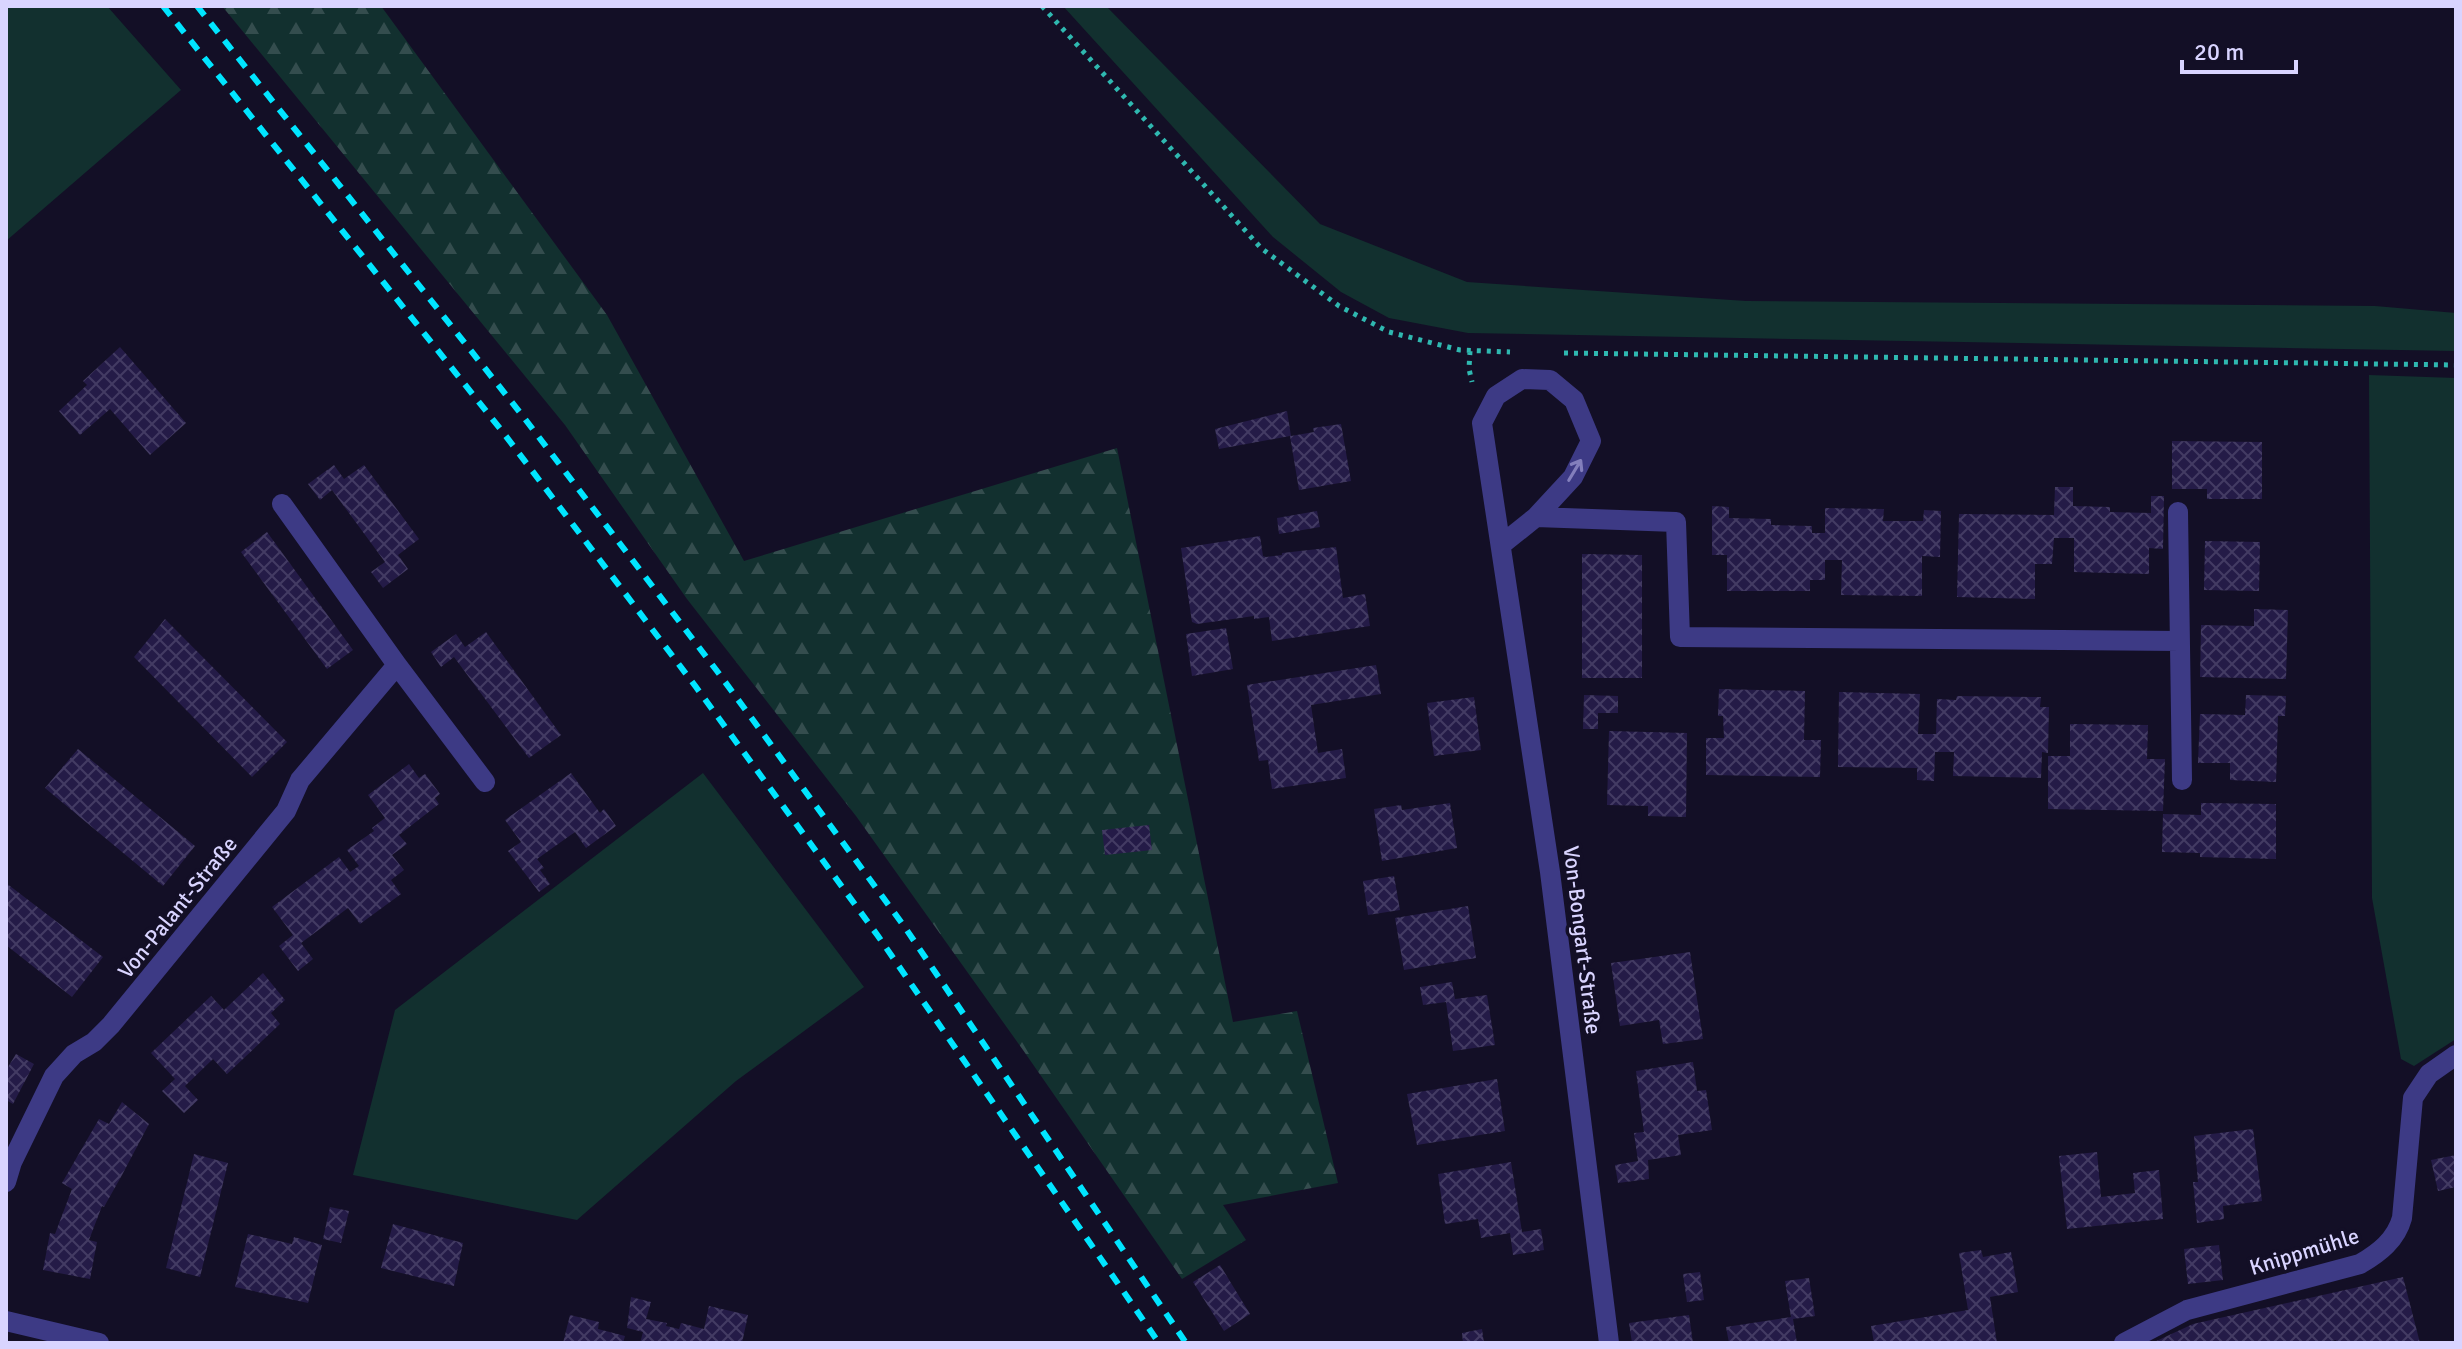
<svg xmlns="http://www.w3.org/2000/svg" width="2462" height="1349" font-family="Signika,sans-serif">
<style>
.green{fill:#12302f}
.forest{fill:url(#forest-firs)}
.building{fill:url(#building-cross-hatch)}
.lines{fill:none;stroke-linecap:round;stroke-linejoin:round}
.path{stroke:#2fb8b0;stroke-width:5;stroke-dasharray:4 6;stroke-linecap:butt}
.minor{stroke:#3d3a85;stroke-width:20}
.rail{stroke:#00e5ff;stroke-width:6;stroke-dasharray:12 10;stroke-linecap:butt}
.oneway{stroke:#837fbc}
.labels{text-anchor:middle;stroke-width:7;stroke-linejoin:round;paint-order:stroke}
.street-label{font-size:22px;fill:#d9d4ff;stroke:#130f26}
</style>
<defs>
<pattern id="forest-firs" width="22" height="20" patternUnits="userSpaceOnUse" patternTransform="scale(2)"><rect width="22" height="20" fill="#12302f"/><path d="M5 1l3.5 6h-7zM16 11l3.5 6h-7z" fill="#344d4e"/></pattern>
<pattern id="building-cross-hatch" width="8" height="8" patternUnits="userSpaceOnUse" patternTransform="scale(2)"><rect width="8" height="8" fill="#241b47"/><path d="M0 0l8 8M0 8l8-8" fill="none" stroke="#433b63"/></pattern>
</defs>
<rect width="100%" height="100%" fill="#130f26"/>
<path class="green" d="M6,6h101l74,84 -175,151z
M1063,6h43l214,218 147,58 279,19 629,5 81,7v38l-988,-18 -79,-15 -48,-26 -68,-55z
M2369,375l87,3v661l-42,27 -13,-7 -29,-161z
M703,773l161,214 -128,94 -159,139 -224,-45 42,-165z"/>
<path class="forest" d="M222,6h159l226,309 137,246 373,-113 116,574 64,-11 41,172 -115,22 23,35 -64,39 -159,-229 -167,-234 -169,-217 -122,-174z"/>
<path class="building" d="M120,347l66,76 -36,32 -40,-46 -30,26 -21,-24 28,-26 -4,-4z
M1287,411l4,25 23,-4 -1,-4 28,-4 10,57 -52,9 -9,-54 -71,13 -4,-20z
M2172,441l90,1v57h-55v-10h-35z
M334,465l10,14 20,-14 55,74 -21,16 10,14 -25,19 -12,-16 14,-10 -53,-72 -12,10 -12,-16z
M2055,487h18v19l37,1v5l41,1v-17h13l-1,53 -14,-1v26l-75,-2v-34h-20l-2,26h-17v35l-78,-2 2,-83 95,1z
M1712,506l17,1v11l42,1v6l41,1v7h13v-25l59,1 -1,12h40l1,-11 17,1 -1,46 -18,-1v40l-81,-1 1,-35h-17v20h-15v11h-83v-36h-15z
M1317,511l3,16 -41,7 -2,-16z
M267,532l86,118 -26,19 -86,-117z
M1260,536l3,20 3,1 16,-2v-2l54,-6 7,51 22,-4 5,32 -98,15 -3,-24 -15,2v-3l-57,8 -5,-2 -11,-74z
M2205,541l55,1 -1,49 -55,-1z
M1582,554l60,1v123h-60z
M2254,609l34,1 -2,69 -86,-2 1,-52 53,1z
M165,619l122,123 -35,35 -118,-120z
M1226,628l7,41 -41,7 -6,-42z
M486,632l75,103 -32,23 -75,-101 -13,10 -10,-15 25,-18 9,13z
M1376,665l5,29 -70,11 7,48 24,-4 4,29 -74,11 -4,-29 -9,1 -12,-76z
M1719,689l86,2 -1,49h17l-1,37 -114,-2v-37h18l-1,-22h-5z
M1839,692l81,2 -2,40h18l1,-35 19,1 1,-4 84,1 -1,10h9l-1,46 -6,-1 -1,26 -88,-2 1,-24h-19l-1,29 -17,-1v-12l-79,-1z
M1584,695l34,1v17h-20v16h-15z
M2246,695l40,1 -1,20h-7l-2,66 -46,-2v-17h-32l2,-49 45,1z
M1474,697l7,53 -47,6 -7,-53z
M2070,724l78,1 -1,34h18l-2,52 -115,-2v-53h22z
M1609,731l78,2 -1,84 -38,-1v-10l-41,-1z
M78,749l117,97 -32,40 -118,-98z
M409,764l10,14 6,-4 15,20 -5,4 4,6 -40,31 8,9 -15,11 12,15 -13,10 10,14 -41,30 -12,-16 -47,35 12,16 -15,12 -19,-25 14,-11 -21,-28 67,-50 11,15 9,-6 -12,-16 27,-19 -2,-3 13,-10 -17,-23z
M571,773l29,40 4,-4 12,17 -30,22 -11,-16 -38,27 7,9 -4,2 10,14 -11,8 -31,-41 13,-9 -16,-22z
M1450,803l7,45 -75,13 -8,-52 27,-4 1,5z
M2201,803l75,1v55l-76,-2v-4l-38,-1 1,-38 38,1z
M1149,825l3,25 -47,5 -3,-25z
M1394,876l6,34 -32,5 -5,-34z
M6,883l97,74 -31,40 -66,-52z
M1468,906l8,52 -72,12 -9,-52z
M1690,952l13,87 -40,5 -4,-24 -39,6 -9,-63z
M263,973l22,27 -14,13 9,11 -53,50 -14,-15 -28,27 13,14 -14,13 -22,-22 13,-12 -24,-26 60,-57 13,14z
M1452,982l3,17 32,-4 8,50 -42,6 -7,-49 -23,3 -3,-18z
M16,1054l18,10 -21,40 -7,-4v-34l2,1z
M1693,1062l4,29 9,-1 6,40 -34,5 3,20 -33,5 1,19 -31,4 -3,-18 23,-4 -4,-28 10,-1 -8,-61z
M1497,1079l8,52 -88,14 -10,-51z
M122,1102l27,22 -27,51 -18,32 -2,-1 -13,34 8,2 -7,37 -47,-9 7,-37 5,1 17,-45 -10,-6 37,-64 10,5z
M2253,1129l9,72 -39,5 1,13 -27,4 -4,-41h5l-4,-46z
M2097,1152l4,45 34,-4 -2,-20 26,-3 4,49 -96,10 -8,-73z
M194,1154l34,9 -28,114 -34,-9z
M2456,1155v32l-18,4 -7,-31z
M1511,1162l11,70 19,-3 3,21 -31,5 -3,-22 -29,5 -3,-19 -33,5 -7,-50z
M330,1207l19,4 -8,32 -18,-4z
M393,1224l70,19 -9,43 -73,-18z
M248,1234l44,10 2,-7 28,8 -14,58 -73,-16z
M2219,1245l4,35 -35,4 -4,-35z
M1981,1250l2,7 28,-5 7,40 -28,5 7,46h-123l-3,-17 97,-16 -9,-57z
M1220,1265l30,49 -26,17 -31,-49z
M1700,1272l4,28 -17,2 -4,-28z
M2403,1277l17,66h-83l-1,-3 -14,3h-170l41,-19z
M1809,1278l6,38 -22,3 4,24h-68l-3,-16 65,-10 -6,-36z
M631,1297l20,5 -5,17 21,4 -1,3 13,3 2,-6 23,6 5,-23 39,9 -6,28h-102l3,-11 -16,-4z
M570,1315l29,7 -1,7 27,7 -2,7h-60z
M1689,1315l4,28h-61l-3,-20z
M1482,1329l2,14h-21l-1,-10z"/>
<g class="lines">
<path class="path" d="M1042,6l219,242 78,58 50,26 71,18 50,2
M1470,351l-1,18 3,13
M1564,353l892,12"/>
<path class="minor" d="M2178,512l4,268
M1536,517l140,5 4,115 500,4
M1501,545l35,-28 37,-40 18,-36 -17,-41 -24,-20 -28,-1 -26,17 -14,27 68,449 59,471
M397,665l88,117
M6,1182l6,-20 42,-86 20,-22 20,-12 17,-17 175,-214 14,-31 97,-115 -115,-161
M6,1321l93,22
M2124,1343l63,-33 173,-46c19,-11 36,-24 42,-46l11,-120 16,-24 27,-19"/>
<path class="rail" d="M163,6l339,425 194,256 182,249 281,407
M197,6l325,409 195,256 187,255 282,417"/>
</g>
<defs><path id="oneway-shaft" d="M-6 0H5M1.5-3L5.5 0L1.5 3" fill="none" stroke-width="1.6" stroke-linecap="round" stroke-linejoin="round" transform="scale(2)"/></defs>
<use class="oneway" href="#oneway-shaft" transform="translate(1575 470) rotate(-59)"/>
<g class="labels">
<g class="street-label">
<text transform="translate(177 907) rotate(-51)" y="8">Von-Palant-Straße</text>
<text transform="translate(1583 940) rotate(83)" y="8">Von-Bongart-Straße</text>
<text transform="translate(2304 1251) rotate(-17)" y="8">Knippmühle</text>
</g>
</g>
<rect width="2462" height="1349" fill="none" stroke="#d9d4ff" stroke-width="16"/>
<path d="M2182 60v12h114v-12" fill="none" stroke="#d9d4ff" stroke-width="4"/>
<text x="2194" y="60" font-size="24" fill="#d9d4ff" stroke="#130f26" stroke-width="6" paint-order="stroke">20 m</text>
</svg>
